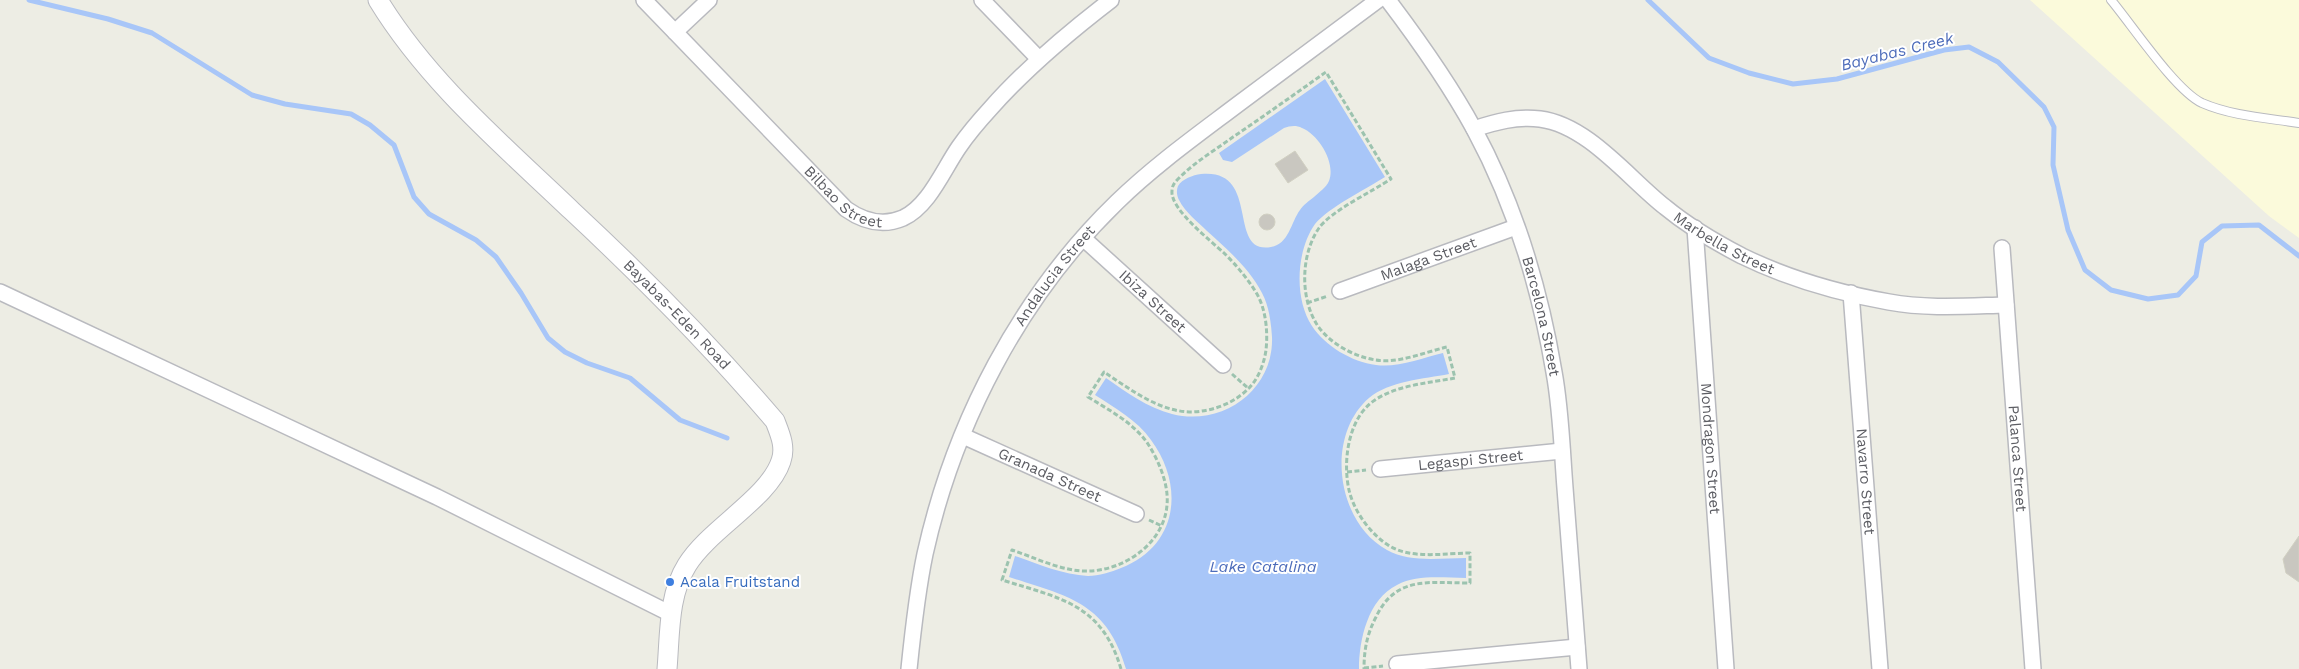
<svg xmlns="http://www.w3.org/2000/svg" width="2299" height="669" font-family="'Work Sans',sans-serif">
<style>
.commercial{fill:#fbfadb}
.water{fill:#a8c6f8}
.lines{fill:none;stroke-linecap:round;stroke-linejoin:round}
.stream{stroke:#a8c6f8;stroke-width:5}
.building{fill:#c9c7c0;stroke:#d1d0c2}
.service-casing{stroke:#b9babf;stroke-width:10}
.minor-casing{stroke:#b9babf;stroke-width:18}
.tertiary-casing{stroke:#b9babf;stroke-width:21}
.path{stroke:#9cc3af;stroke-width:3;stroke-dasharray:5 2.5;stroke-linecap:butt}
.service{stroke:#fff;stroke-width:8}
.minor{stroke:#fff;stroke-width:15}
.tertiary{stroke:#fff;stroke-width:19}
.shop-dot{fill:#3f7fe0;stroke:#fff;stroke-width:2}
.labels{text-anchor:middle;stroke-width:4;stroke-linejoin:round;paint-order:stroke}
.street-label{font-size:15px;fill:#5c5d63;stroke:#fff}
.shop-label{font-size:15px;fill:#366cbe;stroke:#fff;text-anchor:start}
.water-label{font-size:16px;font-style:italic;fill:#4d6cba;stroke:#fff}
</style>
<rect width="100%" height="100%" fill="#edede4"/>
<path class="commercial" d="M2030,0h269v238l-30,-22z"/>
<path class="water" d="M1325,79l60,98c-19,12 -57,31 -70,47 -19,27 -21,75 -3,102 13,20 40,36 64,39 21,3 46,-7 67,-12l6,21c-25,5 -60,7 -80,24 -44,38 -33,124 18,152 23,13 53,8 79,8v20c-22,0 -49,-4 -69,7 -29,14 -38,55 -38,84h-233c-19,-67 -59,-73 -117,-92l6,-21c23,8 48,19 73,20 11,0 23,-4 33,-8 57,-22 64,-82 30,-128 -14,-20 -36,-32 -56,-45l11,-17c20,14 42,30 66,36 50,13 102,-24 100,-77 -1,-15 -3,-31 -10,-44 -13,-25 -35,-44 -55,-62 -9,-9 -22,-19 -28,-31 -2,-4 -3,-9 -1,-14 4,-7 15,-11 23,-12 61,-6 25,81 70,73 18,-3 20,-25 29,-37 3,-5 9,-9 14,-13 5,-5 12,-9 15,-16 7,-18 -10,-46 -27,-53 -6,-3 -12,-2 -18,0l-52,34 -9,-2 -4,-7z"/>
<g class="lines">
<path class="stream" d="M29,0l79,19 44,14 100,62 33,9 66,10 19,11 24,20 20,52 15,17 47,26 20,17 25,36 27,45 17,14 22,11 43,15 50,42 47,18
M1648,0l61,58 40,15 44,11 44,-5 107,-29 25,-3 29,15 46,45 10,20 -1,38 15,65 17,40 26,20 37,9 30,-4 18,-19 6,-34 20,-16 37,-1 40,31"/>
</g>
<path class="building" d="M1295,151l13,19 -20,13 -13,-19z
M1259 222a8 8 0 1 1 16 0a8 8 0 1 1-16 0Z
M2299,536v46l-13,-9 -3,-14z"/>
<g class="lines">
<defs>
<path id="service" d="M2111,0c21,25 64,90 91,103 30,13 65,15 97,20"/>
<g id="minor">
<path id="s1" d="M644,0l202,209c17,12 36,18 57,9 26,-12 40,-48 56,-71 9,-13 20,-26 31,-38 36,-41 78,-76 121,-109"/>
<path d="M982,0l57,59"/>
<path id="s2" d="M1388,0c31,41 61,83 86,129 40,74 66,160 80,243 7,38 8,78 11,116 5,60 9,121 14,181"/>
<path d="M675,32l34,-32"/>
<path id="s3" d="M1474,129c21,-7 43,-13 66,-10 48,6 89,60 125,88 23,19 50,35 77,49 45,22 97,37 147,46 38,7 78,4 117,3"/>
<path id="s4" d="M1695,228l31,441"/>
<path id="s5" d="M1083,238l140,127"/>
<path id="s6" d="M2002,248l31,421"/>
<path id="s7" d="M1340,291l176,-64"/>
<path d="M0,292l437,205 234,117"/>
<path id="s8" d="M1851,293l29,376"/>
<path id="s9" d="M963,436l173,78"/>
<path id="s10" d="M1380,469l182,-18"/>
<path d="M1397,664l180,-17"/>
<path id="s11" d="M909,669c4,-39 8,-77 16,-115 29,-131 95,-258 192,-352 37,-36 79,-66 120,-97 47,-35 94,-70 141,-105"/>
</g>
<g id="tertiary">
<path id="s12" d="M378,0c50,82 125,145 194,211 71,66 140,136 203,210 5,13 11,26 6,40 -12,37 -72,68 -94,104 -19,30 -17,70 -20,104"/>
</g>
</defs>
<use href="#service" class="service-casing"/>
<use href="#minor" class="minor-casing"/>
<use href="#tertiary" class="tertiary-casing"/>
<path class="path" d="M1307,303l21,-7
M1232,374l17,15
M1347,472l19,-2
M1149,520l13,6
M1364,668l19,-2
M1121,669c-19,-65 -61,-71 -119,-89l10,-30c24,8 51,22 77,21 36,-1 75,-28 78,-66 2,-20 -8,-44 -19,-61 -14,-21 -39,-34 -60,-47l16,-25c26,17 55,40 88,40 21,-1 40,-8 55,-22 11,-10 17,-26 19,-40 2,-18 0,-40 -9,-56 -9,-15 -20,-28 -33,-41 -13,-12 -54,-44 -52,-62 0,-6 3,-9 7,-13 16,-16 36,-28 54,-41 31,-21 62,-43 93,-65l65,107c-18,12 -60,32 -72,49 -18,26 -19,68 -3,95 11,19 38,34 60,37 22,4 49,-8 71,-13l8,31c-26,5 -58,7 -80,22 -28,18 -33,65 -25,94 6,20 21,40 38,51 23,15 57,8 82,8v30c-40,0 -74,-8 -94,34 -9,17 -12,33 -12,52"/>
<use href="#service" class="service"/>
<use href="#minor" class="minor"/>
<use href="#tertiary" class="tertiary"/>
</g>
<circle class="shop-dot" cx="670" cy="582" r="5"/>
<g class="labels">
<g class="street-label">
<text dy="5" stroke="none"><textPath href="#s1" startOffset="282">Bilbao Street</textPath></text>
<text dy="5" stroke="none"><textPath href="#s3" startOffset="292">Marbella Street</textPath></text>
<text dy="5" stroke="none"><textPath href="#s7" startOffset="94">Malaga Street</textPath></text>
<text dy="5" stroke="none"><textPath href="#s11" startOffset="426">Andalucia Street</textPath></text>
<text dy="5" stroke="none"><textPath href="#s5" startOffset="94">Ibiza Street</textPath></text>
<text dy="5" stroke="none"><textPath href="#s12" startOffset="435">Bayabas-Eden Road</textPath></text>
<text dy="5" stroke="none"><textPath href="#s2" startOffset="355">Barcelona Street</textPath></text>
<text dy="5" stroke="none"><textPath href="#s4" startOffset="221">Mondragon Street</textPath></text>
<text dy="5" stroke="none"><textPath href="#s6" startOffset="211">Palanca Street</textPath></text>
<text dy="5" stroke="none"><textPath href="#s10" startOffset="91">Legaspi Street</textPath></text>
<text dy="5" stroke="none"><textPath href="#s9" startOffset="95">Granada Street</textPath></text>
<text dy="5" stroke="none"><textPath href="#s8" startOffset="189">Navarro Street</textPath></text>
</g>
<g class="shop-label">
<text x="680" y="587">Acala Fruitstand</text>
</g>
<g class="water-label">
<text transform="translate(1897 51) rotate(-14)" y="6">Bayabas Creek</text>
<text x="1263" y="572">Lake Catalina</text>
</g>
</g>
</svg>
